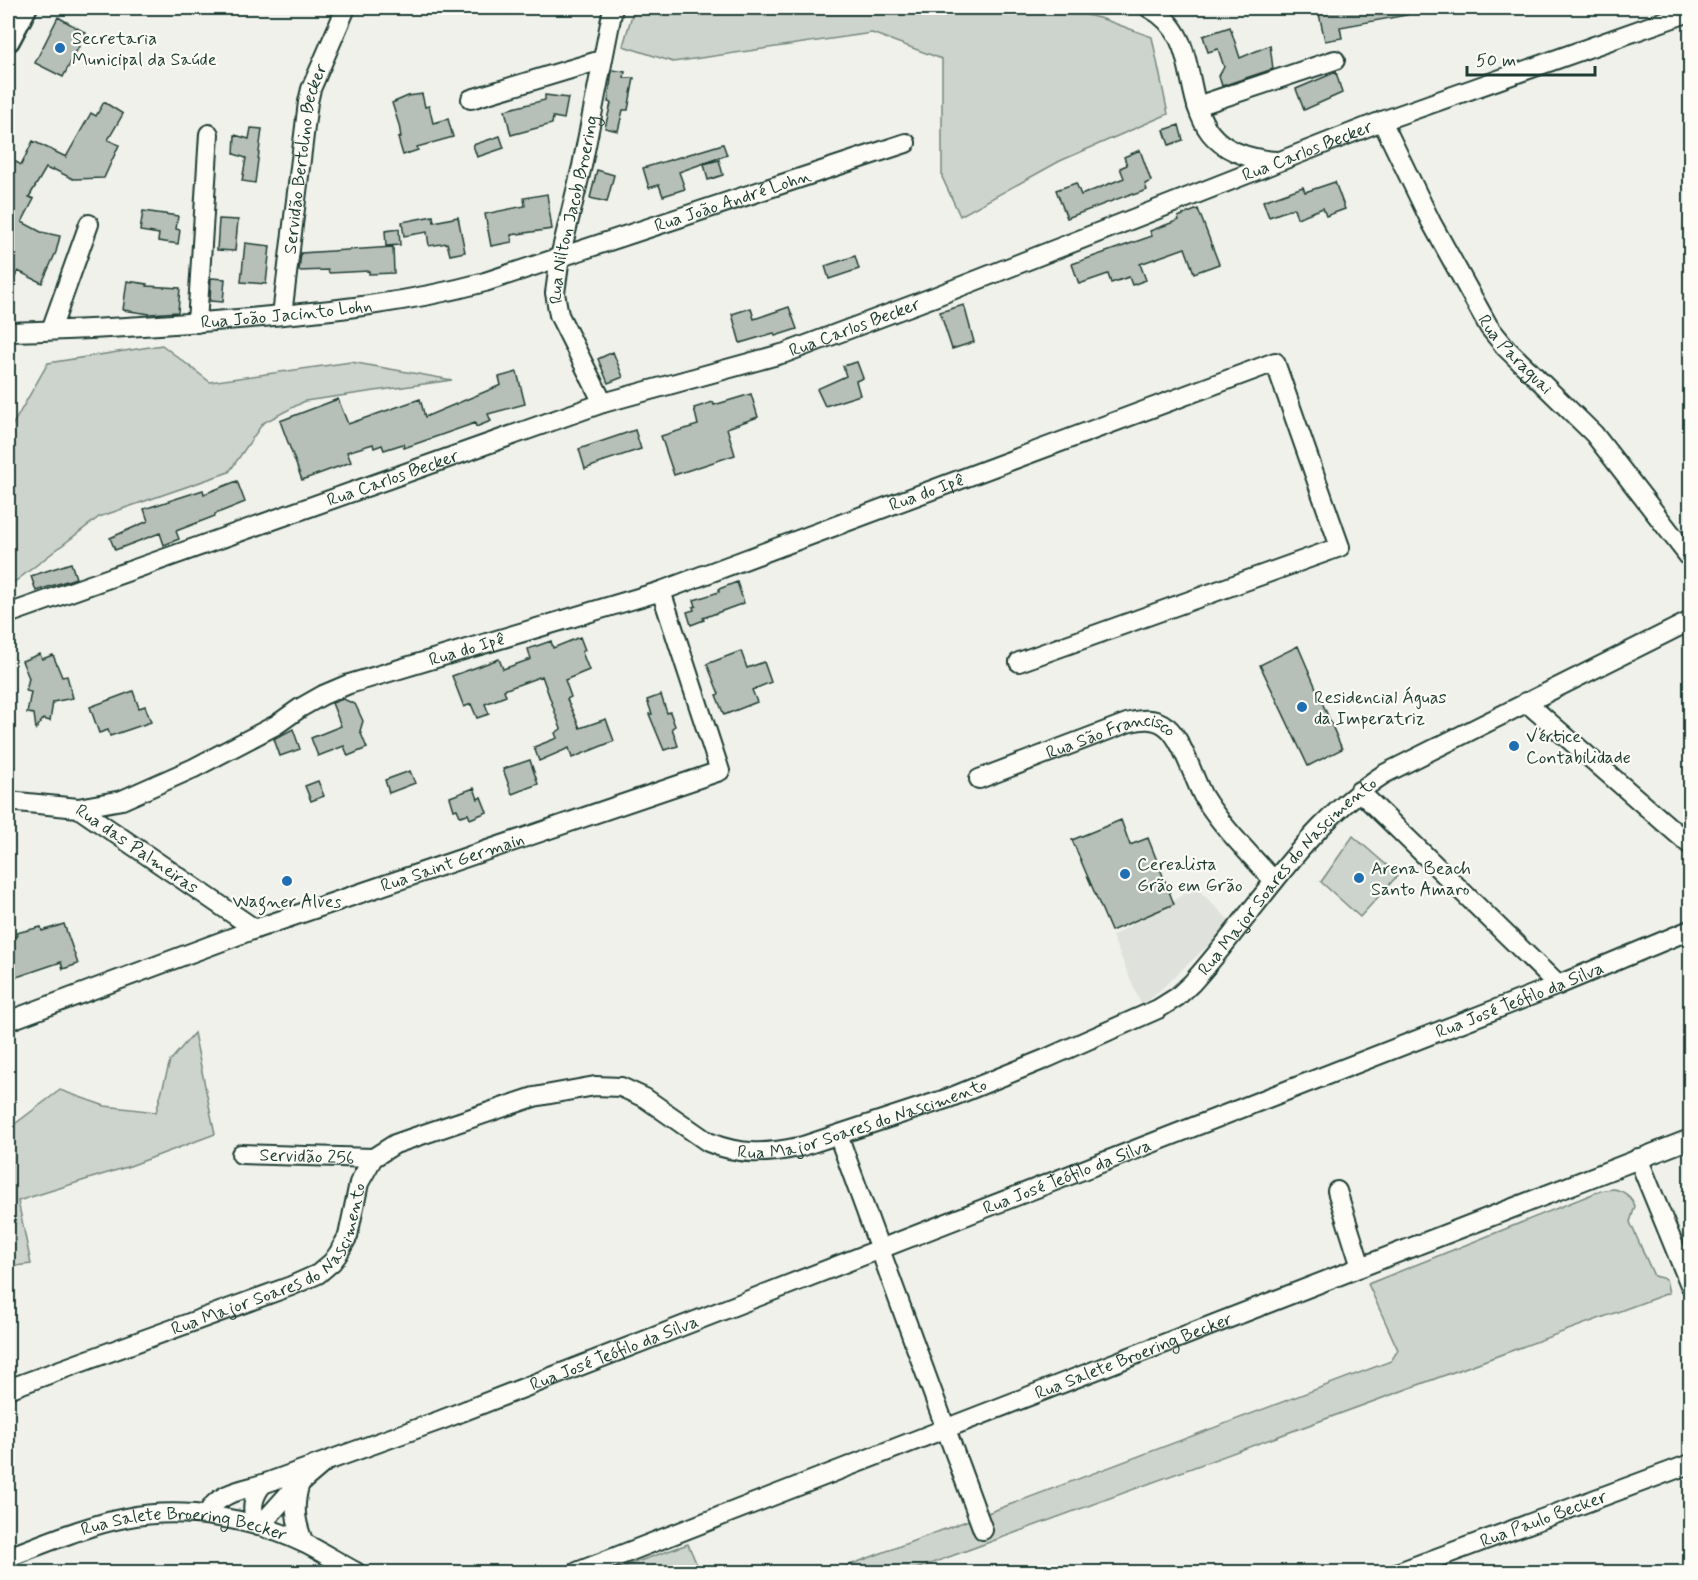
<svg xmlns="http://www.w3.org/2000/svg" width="1698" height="1580" font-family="Mynerve,sans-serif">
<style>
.built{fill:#dfe2dc}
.green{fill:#cdd3cd;stroke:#768880;stroke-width:1.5}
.building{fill:#b6bfb8;stroke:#1f3d34;stroke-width:1.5}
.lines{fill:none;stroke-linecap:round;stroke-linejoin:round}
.minor-casing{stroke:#1f3d34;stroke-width:22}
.major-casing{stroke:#1f3d34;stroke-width:27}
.minor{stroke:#fdfcf7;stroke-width:18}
.major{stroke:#fdfcf7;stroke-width:22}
.poi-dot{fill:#1f6fb2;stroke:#fdfcf7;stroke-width:2}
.labels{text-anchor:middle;stroke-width:4.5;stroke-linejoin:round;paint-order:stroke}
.poi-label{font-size:18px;fill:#1f3d34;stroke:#fdfcf7;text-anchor:start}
.street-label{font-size:18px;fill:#1f3d34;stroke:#fdfcf7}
</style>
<rect width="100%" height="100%" fill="#f0f1eb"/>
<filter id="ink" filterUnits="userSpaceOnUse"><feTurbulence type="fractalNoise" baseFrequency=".0167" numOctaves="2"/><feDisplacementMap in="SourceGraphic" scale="12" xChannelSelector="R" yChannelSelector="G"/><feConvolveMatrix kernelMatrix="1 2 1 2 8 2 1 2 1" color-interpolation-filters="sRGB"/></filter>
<g filter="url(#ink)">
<path class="built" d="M1196,887l36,36 -90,84 -30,-71z"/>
<path class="green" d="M634,8h424l45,11 49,18 16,77 -108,47 -100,55 -18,-39v-118l-70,-26 -199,29 -50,-16z
M162,345l48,37 141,-20 101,18 -147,21 -42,22 -34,49 -130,45 -91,70v-154l40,-70z
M1353,836l45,39 -38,42 -39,-35z
M194,1033l21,101 -85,32 -112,35 13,63 -23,3v-141h4l48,-36 45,16 51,6 14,-51z
M1612,1189c11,1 19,7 23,17l-5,16 24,54 12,3 3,14 -761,279h-77l560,-211 7,-11 -30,-66 232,-93z
M688,1544l12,28h-92z"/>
<path class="building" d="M1349,8h57l1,7 -67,12 2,11 -17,3 -6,-27z
M58,17l28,16 -23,44 -28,-14z
M1230,27l10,31 30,-13 3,24 -51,17 -3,-10 5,-9 -6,-18 -10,3 -5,-16z
M612,70l13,2 -1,6h10l-6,32h-5l-5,21 -13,-3 6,-25 -3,-1z
M1336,72l6,21 -38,17 -8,-21z
M422,94l3,13 4,-1 4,17 15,-4 5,18 -36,10 1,3 -15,5 -5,-17 3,-1 -2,-12 -7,-22 16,-7z
M545,95l23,3 -4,21 -11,-2 -1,7 -41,11 -6,-25 40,-10z
M104,102l19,12 -15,26 11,5 -15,33 -31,1 -20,-10 -1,2 -6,-3 -17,29 5,2 -12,23 19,10 19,4 -4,16 -14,31 -24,-12 -10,21v-135l13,8 12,-24 33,16 25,-44 5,3z
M1179,125l4,15 -14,5 -5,-15z
M251,128l11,1 -7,54 -13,-2 4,-23 -12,-4 1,-19 14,4z
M500,136l4,12 -27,9 -4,-12z
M723,144l4,11 -48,17 6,17 -22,7 -4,-11 -10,3 -6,-20z
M1140,150l11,31 -6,3 2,6 -14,5v-2l-66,25 -11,-28 20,-7 5,12 43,-17 -4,-10 7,-3 -3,-8z
M719,160l4,15 -15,5 -4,-16z
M597,170l17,5 -7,27 -17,-4z
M1335,182l10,27 -19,7 -3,-8 -26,10 -3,-10 -25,9 -6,-16 40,-14 2,5z
M547,194l5,35 -41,6 1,7 -21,4 -6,-32 40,-8 -1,-8z
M1198,209l21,55 -25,9 -9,-25 -45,16 6,16 -14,5 -3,-8 -18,6 -3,-9 -29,10 -7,-20 80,-28 -2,-5 29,-11 -1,-3z
M143,211l35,5 -2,13 4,1 -2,14 -20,-3 1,-7 -19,-3z
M433,216l1,6 24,-5 7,35 -15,3 -3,-12 -18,3 -2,-14 -23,4 -2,-14z
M219,219l19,1 -3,31 -18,-1z
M399,229l1,16 -14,1 -1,-15z
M245,243l25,3 -4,38 -25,-2z
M393,247l1,26 -25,1v-3l-40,2 -1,-3 -29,1 2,-18z
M855,256l4,13 -30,10 -4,-13z
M211,278l14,1 -2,23 -13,-1z
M127,281l20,3v2l33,2 -2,24 -28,2 -27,-4z
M964,305l10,37 -22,7 -12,-37z
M789,307l8,22 -22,7 -1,-3 -34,10 -8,-29 19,-6 3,11z
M613,352l10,25 -15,6 -10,-24z
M857,362l6,16 -7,3 4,14 -35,11 -8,-17 29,-13 -3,-10z
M517,372l8,32 -37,10 3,7 -15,6 -1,-4 -71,25 -1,-4 -19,6 -2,-5 -8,3 -1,-4 -26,8 4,10 -49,18 -22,-59 58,-22 10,25 72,-25 5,18 76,-32 -2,-8z
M751,394l7,23 -31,11 8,27 -61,20 -13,-39 37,-11 -4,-17 19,-6 1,3z
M635,430l6,19 -37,12v1l-19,7 -6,-20z
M237,481l8,21 -30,12v2l-39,15 3,8 -15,6 -4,-12 -45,17 -5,-12 38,-17 -4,-12 59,-19 1,4z
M71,563l5,15 -40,13 -5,-15z
M737,582l7,21 -41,15 1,2 -13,5 -4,-13 7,-2 -1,-3 3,-1 -2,-6 25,-8v-3z
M580,637l5,13 -3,2 7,18 -24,10 6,17 -4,2 13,29 26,-9 8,22 -42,17 -3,-10 -30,13 -5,-14 23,-9 -2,-5 6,-4 -19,-53 -38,14 2,6 -21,8 4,10 -12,4 -6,-14 -7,3 -12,-31 47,-17 4,10 28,-10 -3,-10 23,-8 2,7z
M1298,646l44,103 -34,17 -48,-101z
M741,651l6,17 17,-6 7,20 -19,8 5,12 -33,13 -8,-20 3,-1 -12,-30z
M40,654l2,5 11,-4 9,22 5,-1 6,22 -20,4 -3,19 -7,-2 -7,10 -2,-15 -7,-1 4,-21 -5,-1 3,-13 -7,-17z
M133,691l6,17 6,-2 6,16 -41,14 -2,-6 -9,3 -9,-26z
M661,695l6,18 3,-1 5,14 -3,2 6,18 -14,4 -15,-36h3l-5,-14z
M343,699l12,5 2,4 6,13 -3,10 7,17 -19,8 -4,-10 -26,10 -7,-18 30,-12 -9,-23z
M293,729l7,20 -20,7 -6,-17z
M530,760l8,24 -26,10 -9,-25z
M410,771l5,12 -26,10 -4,-13z
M318,781l6,15 -13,5 -6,-15z
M474,788l4,11 3,-2 6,15 -17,7 -2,-5 -8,2 -3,-7 -3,1 -4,-13z
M1121,820l9,25 18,-7 26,66 -63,27 -39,-91z
M64,924l14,40 -15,5 -2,-7 -53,18v-41l9,-3 -1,-3 25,-6 1,4z"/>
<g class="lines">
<defs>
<g id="minor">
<path d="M1149,8c72,37 6,144 127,153"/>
<path d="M471,99l130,-39"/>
<path d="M1197,106l138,-46"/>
<path id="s1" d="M1382,121l49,101 58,105 17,21 88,86 96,124"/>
<path id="s2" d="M282,315l26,-213 3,-13 35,-81"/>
<path d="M197,323l12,-189"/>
<path d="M51,330l38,-106"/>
<path id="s3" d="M8,332c80,-2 162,-7 242,-14 79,-7 158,-15 235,-36l421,-139"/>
<path id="s4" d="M603,403l-44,-88 -4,-22 5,-36 22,-91 31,-158"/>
<path id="s5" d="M8,614l595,-211 182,-50 149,-56 448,-176 308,-109"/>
<path d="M1526,702l164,143"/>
<path id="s6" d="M979,779l148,-56c14,-4 28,-6 40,4 15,12 26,50 36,69 19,31 47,58 71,85"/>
<path d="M1359,791l199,194"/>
<path id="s7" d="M8,801l70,7 177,121"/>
<path id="s8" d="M78,808l44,-8 72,-32 82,-43 24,-17 23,-13 26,-11 312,-93 614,-229 65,185 -321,115"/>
<path id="s9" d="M8,1021l247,-92 465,-158 -59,-180"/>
<path d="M838,1135l145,395"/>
<path id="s10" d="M241,1154l132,4"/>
<path d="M1638,1158l52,127"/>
<path d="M1337,1191l24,76"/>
<path id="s11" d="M8,1389l283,-103 27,-12 14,-12 6,-8 10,-18 11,-53 14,-25 22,-14 26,-9 113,-38 61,-11 26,1 24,11 63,44c33,14 61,12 95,4l146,-48 96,-39 113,-50 19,-12 15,-14c63,-70 112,-157 192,-209l306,-153"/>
<path id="s12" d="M325,1462l-33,28 -25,28 -9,8c-8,-16 -6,-29 5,-42l178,-64 1117,-435 132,-55"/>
<path d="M300,1483c-7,22 -5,39 4,60"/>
<path d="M207,1515c9,-22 35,-25 56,-31"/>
<path id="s13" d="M8,1557c38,-14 77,-31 117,-39 58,-12 126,0 179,25 18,9 35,20 52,29"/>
<path id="s14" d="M577,1572l1113,-433"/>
<path id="s15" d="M1399,1572l291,-108"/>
</g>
<path id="major" d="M8,40l17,-32"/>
</defs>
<use href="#minor" class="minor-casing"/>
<use href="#major" class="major-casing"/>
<use href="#minor" class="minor"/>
<use href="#major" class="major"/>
</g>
</g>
<g class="poi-dot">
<circle cx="60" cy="48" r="6"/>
<circle cx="1302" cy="707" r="6"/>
<circle cx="1514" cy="746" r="6"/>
<circle cx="1125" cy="874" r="6"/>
<circle cx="1359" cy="878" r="6"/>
<circle cx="287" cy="881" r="6"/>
</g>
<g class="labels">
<g class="poi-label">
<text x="72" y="44">Secretaria<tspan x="72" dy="21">Municipal da Saúde</tspan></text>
<text x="1314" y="703">Residencial Águas<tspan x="1314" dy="21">da Imperatriz</tspan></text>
<text x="1526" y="742">Vértice<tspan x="1526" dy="21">Contabilidade</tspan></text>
<text x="1137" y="870">Cerealista<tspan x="1137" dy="21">Grão em Grão</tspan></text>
<text x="1371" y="874">Arena Beach<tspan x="1371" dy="21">Santo Amaro</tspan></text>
<text x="287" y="907" text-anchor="middle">Wagner Alves</text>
</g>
<g class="street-label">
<text dy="6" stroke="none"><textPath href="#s5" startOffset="1380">Rua Carlos Becker</textPath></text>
<text dy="6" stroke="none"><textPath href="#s2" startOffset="158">Servidão Bertolino Becker</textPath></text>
<text dy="6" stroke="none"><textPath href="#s3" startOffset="741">Rua João André Lohn</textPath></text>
<text dy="6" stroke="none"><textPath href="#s4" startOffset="206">Rua Nilton Jacob Broering</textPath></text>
<text dy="6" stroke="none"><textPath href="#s3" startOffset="279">Rua João Jacinto Lohn</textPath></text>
<text dy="6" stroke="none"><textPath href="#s5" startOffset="894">Rua Carlos Becker</textPath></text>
<text dy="6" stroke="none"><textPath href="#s1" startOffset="270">Rua Paraguai</textPath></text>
<text dy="6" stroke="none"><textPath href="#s5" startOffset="408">Rua Carlos Becker</textPath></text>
<text dy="6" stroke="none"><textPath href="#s8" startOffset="909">Rua do Ipê</textPath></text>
<text dy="6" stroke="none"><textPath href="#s8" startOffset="423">Rua do Ipê</textPath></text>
<text dy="6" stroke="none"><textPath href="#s6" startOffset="141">Rua São Francisco</textPath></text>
<text dy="6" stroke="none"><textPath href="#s7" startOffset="142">Rua das Palmeiras</textPath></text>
<text dy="6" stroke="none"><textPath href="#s9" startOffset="472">Rua Saint Germain</textPath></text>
<text dy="6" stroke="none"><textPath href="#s11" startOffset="1491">Rua Major Soares do Nascimento</textPath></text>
<text dy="6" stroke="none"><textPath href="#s12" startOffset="1485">Rua José Teófilo da Silva</textPath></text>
<text dy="6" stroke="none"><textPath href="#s11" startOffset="987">Rua Major Soares do Nascimento</textPath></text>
<text dy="6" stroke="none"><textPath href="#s10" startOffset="66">Servidão 256</textPath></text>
<text dy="6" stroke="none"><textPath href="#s12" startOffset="999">Rua José Teófilo da Silva</textPath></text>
<text dy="6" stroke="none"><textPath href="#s11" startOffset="304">Rua Major Soares do Nascimento</textPath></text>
<text dy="6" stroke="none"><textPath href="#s12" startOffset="513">Rua José Teófilo da Silva</textPath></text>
<text dy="6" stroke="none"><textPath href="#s14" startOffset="597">Rua Salete Broering Becker</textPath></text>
<text dy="6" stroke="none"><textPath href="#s15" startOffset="154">Rua Paulo Becker</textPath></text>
<text dy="6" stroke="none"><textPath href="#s13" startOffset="183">Rua Salete Broering Becker</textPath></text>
</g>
</g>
<rect width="1698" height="1580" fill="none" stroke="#fdfcf7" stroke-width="30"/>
<rect x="15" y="15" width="1668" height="1550" fill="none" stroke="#1f3d34" stroke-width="2" filter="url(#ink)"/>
<path d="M1467 66v9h128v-9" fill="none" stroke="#1f3d34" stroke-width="3"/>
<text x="1476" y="66" font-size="18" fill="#1f3d34" stroke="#fdfcf7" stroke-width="4.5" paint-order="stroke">50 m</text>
</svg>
